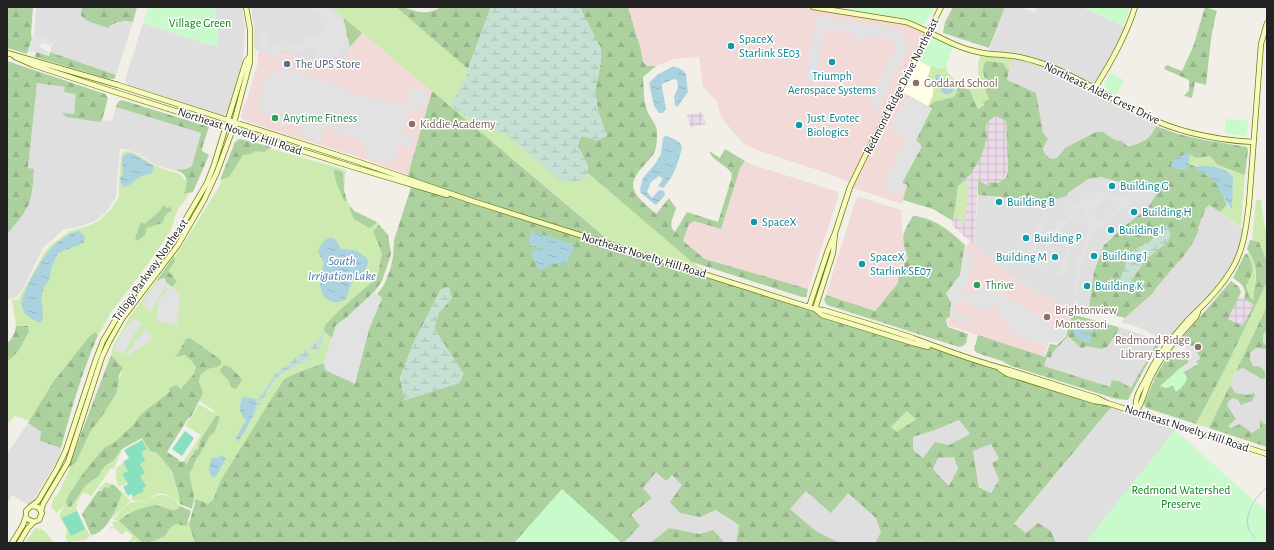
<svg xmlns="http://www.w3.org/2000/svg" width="1274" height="550" font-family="'Alegreya Sans',sans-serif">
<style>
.residential{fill:#e0dfdf}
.commercial{fill:#f2dad9}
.industrial{fill:url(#industrial-grid)}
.education{fill:#ffffe5}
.grass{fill:#cdebb0}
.forest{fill:url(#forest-firs);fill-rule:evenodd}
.wetland{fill:url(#wetland-marsh)}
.park{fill:#c8facc}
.pitch{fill:#88e0be}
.parking{fill:#e2e2e2;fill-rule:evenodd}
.water{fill:url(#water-ripples)}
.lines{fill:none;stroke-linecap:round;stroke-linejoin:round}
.stream{stroke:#aad3df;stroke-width:1}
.secondary-casing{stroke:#707d05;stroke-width:6}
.secondary{stroke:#f7fabf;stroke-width:4.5}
.culture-dot{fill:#0f9aa8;stroke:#fff;stroke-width:1.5}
.service-dot{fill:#5c6f8a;stroke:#fff;stroke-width:1.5}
.education-dot{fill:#8d6e63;stroke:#fff;stroke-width:1.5}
.leisure-dot{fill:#2e9e5b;stroke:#fff;stroke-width:1.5}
.labels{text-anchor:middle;stroke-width:3;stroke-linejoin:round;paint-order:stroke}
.park-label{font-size:12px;fill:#0c8416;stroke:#fff}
.culture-label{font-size:12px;fill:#0d838f;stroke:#fff;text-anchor:start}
.service-label{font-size:12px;fill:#4e5e75;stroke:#fff;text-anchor:start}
.education-label{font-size:12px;fill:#785e54;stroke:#fff;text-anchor:start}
.street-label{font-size:12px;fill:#222;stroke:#fff}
.leisure-label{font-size:12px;fill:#27864d;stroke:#fff;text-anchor:start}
.water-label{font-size:13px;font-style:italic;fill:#4a7aab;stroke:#fff}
</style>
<defs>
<pattern id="industrial-grid" width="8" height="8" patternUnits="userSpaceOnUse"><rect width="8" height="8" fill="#ebdbe8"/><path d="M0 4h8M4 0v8" fill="none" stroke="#c9bcc7"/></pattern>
<pattern id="forest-firs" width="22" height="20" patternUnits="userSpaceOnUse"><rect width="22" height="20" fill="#add19e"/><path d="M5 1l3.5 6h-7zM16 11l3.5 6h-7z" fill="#95b388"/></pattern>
<pattern id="wetland-marsh" width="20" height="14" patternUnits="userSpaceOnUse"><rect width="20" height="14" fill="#c6e0d4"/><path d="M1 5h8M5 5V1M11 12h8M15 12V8" fill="none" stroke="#aac0b6"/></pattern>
<pattern id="water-ripples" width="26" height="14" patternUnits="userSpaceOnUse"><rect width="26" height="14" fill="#aad3df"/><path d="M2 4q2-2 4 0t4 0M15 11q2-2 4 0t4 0" fill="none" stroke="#92b5bf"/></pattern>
</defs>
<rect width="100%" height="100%" fill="#f2efe9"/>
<path class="residential" d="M36,7h46l-1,9 30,9 11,-3h11l-17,53 -66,-23 3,-10 -19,-7z
M214,7h28l3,22 -2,29 -16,55 -1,1 -3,1 -95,-30 -2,-2 -1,-3 18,-57 68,22 6,1 1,-19z
M251,7h80l12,10 7,30 -10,21h-2l-51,-14 -17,2 -7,-5 -7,-1 -2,-2v-21z
M1005,7h14l16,5 2,-5h45l46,21 -33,60 63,34 -5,12 -11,8 -14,5 -6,-6 -7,-1 -12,-8 -38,16 -8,10 -3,2 -3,-1 -6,-6 -2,-20 -37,-53 6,-24 -24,-3z
M37,83l28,4 12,7 -3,20 26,8 2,-2 10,1 4,-14 85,26 -9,33 -6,3 -12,1 -17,-4 -20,-13 -17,-5 -4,50 -11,15 -10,8 -16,6 -15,2 -11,10 -10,9 -20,41 -6,8 -10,3v-65l10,-15 9,-9 5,-11 3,-31 -6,-1z
M1101,177l33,9 17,2 7,4 -11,17 -20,15 -21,18 -12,30 -6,41 -24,-8 -32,-15 -29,-20 -29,-25 4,-50 37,3 27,7 2,-3 23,-6 1,-3 20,-14z
M1209,205l11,7 25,19 -4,18 -14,28 -60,66 -24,-14 -22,-7 32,-29 3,-5 22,-26 2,-1 19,-31 -1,-2 6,-16z
M1076,318l45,10 25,8 10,7 4,3 -32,48 -86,-26 8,-19 6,-2 14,-14z
M1267,318v129l-58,-19 44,-93z
M1113,405l66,21 -94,117h-29l-6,-12 -24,2 -12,-8z
M960,420l10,14 -47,24 -10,-8v-13l22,-7z
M28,423l13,9 -1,9 21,7 -3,12 -26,42 -3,2h-2l-15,-9 -5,9v-50z
M991,444l8,15v21l-8,13 -11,-6 -7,-36z
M954,456l4,13 -8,17 -17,-17 5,-11z
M656,472l16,3 10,10 18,32 16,-7 23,15 -3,18 -12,-1 -11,-11 -13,3 -31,-6 -19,15 -26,-1 16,-16 -9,-10 21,-18 -10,-10z
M806,491l42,1 28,26 5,14 -6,11h-35l-24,-12 -26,-22z"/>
<path class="commercial" d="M628,7h185l84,13 32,12 -29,59 32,17 -30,96 -52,-17 21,-45 -22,40 -19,-8 -70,-23 -16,-7 -11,-12 -11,-14 -6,-18 -13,-13 -4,-30 -25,2 -18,7h-9l-4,-4 -2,-12z
M362,33l70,58 -24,84 -55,-20 -11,-3 -97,-31 -4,-4 2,-10 3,-5 12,-40v-11h5l7,5 17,-2 52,14 11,-21z
M745,161l8,4 85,27 1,2 -31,95 -103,-30 -22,-18 6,-17 5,-3 27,8 19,-62z
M860,197l41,13 2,31 5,17 -7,9 -2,5 -1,11 -23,28 -49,-16 30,-96z
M970,241l27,24 24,18 27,15 25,10 -8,27 -7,8 -9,-1 -5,15 -94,-31 -3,-5 3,-4 14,-68z"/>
<path class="industrial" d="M702,112l4,12 -16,3 -3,-12z
M995,116l11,5 2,51 -6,8 -4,3h-4l-6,4 -10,-7 -4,65 -22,-20 6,-39 12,-11 17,-45 -1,-6z
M1239,296l15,8 -11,22 -15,-7z"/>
<path class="education" d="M916,59l14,8 4,25 -6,14 -29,-16z"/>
<path class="grass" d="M331,7h65l314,269 249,267 -383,-331z
M981,53l31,3 -3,14 -3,-2 -23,3 2,9 -1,7 5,12 -11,10 -9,-20 10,-1 -1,-25z
M932,65l6,4 8,-2 1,5 14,13 -4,1v6l-3,5 -21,5 -4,5 -1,-1c6,-11 9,-17 -2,-25z
M237,139l109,31 -2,20 3,11 7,10 23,11 11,13 3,19 -9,27 -8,11 -38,33 -12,38 -25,9 -15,8 -71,132 -27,-13v-35l-2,-3 17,-26 -16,-10 8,-10 6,-11 15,9 1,-2 -35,-22 -35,28 -76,85 3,3 14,-20 13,-9 2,-5 4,-5 9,-6 8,-11 -8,20 -3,-1 -20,29 -5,-4 -1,1 -2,-1 -7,11 2,1 -2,2 1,4 13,25 -5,4 -17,2 -3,-5 1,-2 1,-5 -8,-14 6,-12 -8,9 -6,-6c1,-5 3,-11 7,-13l26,-56 37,-62 2,-8 -12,-13 2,-9 17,-30 50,-67 39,-62z
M124,151l9,1 24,15 23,7 9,11 -2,13 -9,11 -8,23 -30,43 -29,37 -10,19 -14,20 -54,71 -18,-6 -8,9v-78l13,-15v-5l-4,-1 -4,-26h6l26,-47 7,-8 19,-14 18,-5 12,-6 11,-11 8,-12v-15l2,-26z
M1190,154l6,4 14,-2 8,9 27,10 -4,52 -21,-15 7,-7 4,5 2,-33c-13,-17 -28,-6 -44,-13z
M963,181l5,4 -3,41 -1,-3 -10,-8 4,-29z
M1256,200h5l4,29h2v33l-8,-20 -7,-1z
M1249,251c10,17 6,31 5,49 -7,-4 -5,-7 -8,-14 8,-13 9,-18 1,-32z
M1267,282v24l-58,122 -13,-4 31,-59z
M907,411l9,8 -8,5 -11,9 -6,-6z
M141,438h1l8,13 7,2 15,18 7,25 1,8c-11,-10 -19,-15 -32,-5 15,-7 21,-6 32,7l-2,4h-5l-18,-5 -36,16 25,22h-6l-4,-3 -3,3 -2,-2 4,-5 -7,-5 -4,4 -9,-8 -2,3 -1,-3h2l2,-2 -2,-2 5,-2 -4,-2c5,-5 11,-13 17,-16 5,-2 11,-1 16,-3l-12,1 -3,-3 13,-8 -4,-14v-24l7,-3z
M124,463l4,8 -6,3 5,9 -7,4c-5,-6 -5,-13 -3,-20z
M106,482l6,2h2l15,15 1,2 -20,19 12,-26 -14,-6 -10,3 2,-4z
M178,516l20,9 2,18h-52l7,-3z
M35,528c8,-1 15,8 18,15h-28z"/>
<path class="forest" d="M7,7h26l-2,26 1,5 -5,16 -20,-6z
M82,7h55l-4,15c-8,-2 -20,0 -25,6l-20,-7 -7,-5z
M396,7c19,0 23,12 45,0h50l-23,62z
M580,7h48l13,43 2,12 4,4h9l-13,11c1,12 0,22 4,33 2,7 10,14 10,22 0,7 0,15 -3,21 -6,11 -27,24 -19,39 3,7 15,16 21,22l13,-16 7,10c-2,8 -9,18 -1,24l12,-20 31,10 13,-42 1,-6c-6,-10 -20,-13 -23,-23l11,7 5,-9 20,12 -5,7 -19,61 -27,-8 -5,3 -6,17 22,18 103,30 -2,8h-4l-110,-35 -105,-90 1,-6 -10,-20 2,-8 3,-2 13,4 11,-4 -9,-25 -3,-20 6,-29z
M953,7h52l-16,41 -46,-15 2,-11z
M1205,7l12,4c-7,24 -8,49 -11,74l-11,-3 -3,16 -8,-2 5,-6v-10l-25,-11 2,-4 16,6 11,-24z
M343,17l19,16 -12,14z
M36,52l13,4 1,-4 66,23 -2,4h-5l-74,-22z
M7,61l98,33 3,4 -6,22 -2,2 -34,-5 -4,-4 12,1 2,-20 -12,-2 1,-5 -28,-4 -9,85 6,1c-1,10 -1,22 -4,32 -3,11 -16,24 -23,34z
M987,61l16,2 3,5 3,2 -2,10 29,13 7,40 5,6c-7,10 -6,13 3,20l6,-1 8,-10 31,-16h7l12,8 7,1 6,6c15,-5 22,-7 28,-21l22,8 26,6 43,7 1,3 -3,25 -27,-10 -8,-9 -14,2 -8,-5 -16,15 14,1 3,-5 8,3v2c4,4 9,5 14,8 7,6 12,19 16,28l-7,7 -11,-7 -3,3 -8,20 1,2 -7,14 -12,17 -2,1 -22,26 -3,5 -28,25 -36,-10 5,-36 10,-27 23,-21 20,-15 11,-17 -11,-5 -13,-1 -33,-9 -13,2 -20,14 -1,3 -23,6 -2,3 -27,-7 -37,-3v-15l10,6 2,-4 8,1 8,-6 2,-5 -2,-51 -11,-5 -9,8 1,14 -6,19 -11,18 -12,11 -5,35 -20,-12 -30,-9 4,-15 -5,-2 19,-35 -2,-5 -3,-3 16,-32 -3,-1 4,-5 21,-5 3,-5v-6l4,-1 5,4h3l9,20 6,-4 -1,-3 6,-3 -5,-12 1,-7 -2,-9 1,-7zM1162,225l-9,28 -7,6 -18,26 17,-41 6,-3z
M432,91l186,157 191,59 13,8 91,28 29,6 171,56 -99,119 12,9 12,-10 13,8 5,12h-181l6,-11 -5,-14 -28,-25 -17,20 -25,-22 -16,18 26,22 24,12h-104l3,-18 -23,-15 -16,7 -20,-4 -10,-11 12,-17 -10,-10 -6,6 -10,-9 -13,16 9,10 -21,17 9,11 -16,16 1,1h-430l-6,-19 7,-25 12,5 5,-4 8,-20 63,-101 15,-7 25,-9 2,7 29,13 14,-54 13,-31 -5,-4 7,-9 6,-15 3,-13 1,-17 19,-59 -5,-6zM441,289l11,9 -13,14 -5,16 29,46 -4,9 -54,17 -5,-22 13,-34zM907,411l9,8 -19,13 -6,-5zM959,420l11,14 -21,11 -14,-3 -12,16 -10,-8v-13l22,-7zM991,444l8,15 -7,4 7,17 -8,13 -12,-6 -6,-36zM954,457l4,12 -9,17 -16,-17 5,-11z
M122,100l87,27 -6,18 -1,6 7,4 -16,37 -9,2c4,-12 5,-21 -10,-24l12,-1 6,-3 9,-33 -85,-26 2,-5z
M240,139l32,8 -8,5 -8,-1 -6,3 -7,1 -14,22 -9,3 15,-38z
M334,169l9,3 1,18 3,11 -2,1c-5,-11 -11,-22 -11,-33z
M164,205l3,3 4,-1 1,3 -6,4 -4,9 -15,5 -2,7 -8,6 -2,-3 6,-16 4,2c6,-6 14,-11 19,-19z
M351,207l3,4 23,11 -5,5 -3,1 -15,-9 -5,-11z
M913,216c22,2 37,15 52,29l-5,30 -14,19 5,8 -1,15 -3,1 -1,3 2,6 20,7 -2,9 -3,3 -4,1 -132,-42 -3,-5 2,-5 49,16 23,-28 1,-11 2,-5 7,-9c-7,-21 -7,-23 5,-42z
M379,225l9,10 3,19 -9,27 -8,11 -28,26 -10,7 -4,13 -8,-7 1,-6 16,-16 32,-28 5,-7 4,-21 -9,-22z
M1250,240l9,2 8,20v20l-40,83 -31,59 -50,-16 -2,-4 12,-29 16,-25 16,5 -2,2 4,5 -11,7 -8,8 3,8 6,4 7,-10 -4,-7 15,-8 -2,-3 4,-3 -7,-12 -9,-1 -3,3 -5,-3 55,-64 8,6 2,5 -13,27 15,7 11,-22 -10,-5c3,-11 -2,-15 -11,-21l12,-24h2c8,14 7,19 -1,32 3,6 1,11 8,14 -1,-7 1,-13 2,-20 1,-11 -2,-22 -9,-31z
M174,256l1,5 -7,10 5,5v1l4,4 -5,6 -6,-5 -6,-3 -1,2 -2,-1z
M1267,306v24l-4,5v7l4,5 -1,2 -10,-1 -6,5v7l3,6 8,1 4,5v6l-3,1 -19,-11 -7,3z
M1072,314l46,13 1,3 -12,17 -5,2 -17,-3 -1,2h-3l-13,-12 -16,17 -1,5 -4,-1 -3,9 66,21 2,-7 4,1 1,-1 14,8 25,-44 2,1 -1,5 -10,14 -19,36 -12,-1 -105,-33 -9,-5 -25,-8 -3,-3 4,-15 67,22 5,-13 7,1 9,-9z
M16,326h12l1,5c-6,11 -11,24 -22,30v-17c5,-6 8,-10 9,-18z
M95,332l3,3c-16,37 -27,75 -37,113l-21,-7 1,-9 -13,-9 26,-42 35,-44z
M190,338l31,22v4l-4,3 -10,2 -6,5 -2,5v4l3,7 1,3 -11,22 -5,5 -20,32 11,7 2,3 4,-1 3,3 3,-6 4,-4v-3l4,-2 2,-8 15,-24 2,-1 3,1 -5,14 -6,6 -9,17 -4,5 -3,8 -4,7 5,22 -2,13 -12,-5 -1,-8 -7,-25 -15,-18 -7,-2 -8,-13 -20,11 -8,11 -9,6 -4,5 -2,5 -13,9 -14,20 -2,2 -3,-1 -1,-5 4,-8 14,-21 20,-24 11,-6 18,-17 8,-11 25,-19 4,-4 -1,-3 7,-3 5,4 13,-15 2,-7 -5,-7 -6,-5 -10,2c5,-5 7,-12 11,-18z
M111,355l12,13 -4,7 -1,10 -2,9 -14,22 -12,16 -14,30 -8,6z
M224,366l6,1 11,11 1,2 -5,8 -2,1 -4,-2 -3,-7 -8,-8 1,-4z
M1230,385l5,8 13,2 6,-2 1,2 -3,6 -11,4 -3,-5 -5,-2 -5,4 -1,3 9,14 -8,7 3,2 9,-4 12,9 8,-5v-8l7,6v21l-58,-19z
M111,485l5,2 6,7c-6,13 -14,39 -31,41l-9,-21 16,-23h3l4,-4 4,1z
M155,505l18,5 5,-1 2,-3 11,5 -4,12v3l-11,-2 -6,4 -5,8 -17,7h-5l-24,-22c11,-10 22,-13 36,-16z
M669,528l31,6 13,-4 11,12 12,1h-86z"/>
<path class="wetland" d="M491,7h89l21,41v14l-6,29 3,20 9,25 -11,4 -13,-4 -3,2 -2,8 10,20 -1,6 -4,9 -14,1 -9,-1 -52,-45 -32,-16 -15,-7 -6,-4 -4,-5 12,-20z
M1162,225l5,1 4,8 -4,9 -21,16 -18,26 -2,1 -4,-2 -2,-4 7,-21 6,-9 18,-9z
M449,287l3,11 -13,15 -5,15 30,46 -5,9 -54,17 -5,-22 13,-34 28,-55z
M323,334l1,2 -5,18 -2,2v-6l-8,-2 -1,7 4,4 -2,2c-9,3 -19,6 -27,12 -12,9 -21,29 -29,42l3,-14 -1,-2 3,-1 16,-24 33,-26z"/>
<path class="park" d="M148,7h66l4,20 -1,19 -6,-1 -68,-22z
M851,7h84l-11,18 -22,-7 -52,-8z
M1082,7h48l-6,19z
M929,32l24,13 -7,22 -8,2 -5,-4 -3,2 -14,-8z
M1110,73l14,7 -1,3 -7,12 -12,-8v-3z
M1226,119l22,2 -1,13 -4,2 -18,-3z
M1182,367l3,4 -1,1 3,7 -4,7 -7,6 -3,-6 -7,2 -6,-2z
M1175,430l92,82v31h-182z
M562,489l60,54h-108z"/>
<path class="pitch" d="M185,431l9,7 -12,18 -10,-7z
M142,440l5,9 -6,3 4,9 -5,3 5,9 -5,3 6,10 -3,2 1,3 -11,6 -2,-3 -3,2 -5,-9 5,-3 -6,-10 6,-3 -5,-9 6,-4 -5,-8z
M77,511l8,18 -14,7 -9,-18z"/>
<path class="parking" d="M309,7h16l19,16 4,21h-3l-2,6 -4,3 1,3 -18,4 -1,-5h-4l-2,-9 -10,4 -10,2h-7l-1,-3h-5l-3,1 1,4 -8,1v-4h-4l-5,-4h-5l1,-14h7v10l2,3 4,1 5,-4 12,-3 1,5 8,-1 7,-2 -1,-5 20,-4 -4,-17z
M816,16l80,13 9,8 2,8v4l-31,62 -7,-3 4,-4 -5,-3 28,-53 -4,-9 -25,-4 -1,7 -11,-2v-7l-31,-4 -9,53 -5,-1v1h-5z
M34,35l18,6 -1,4 -8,-2v1h-2l-1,2 1,2 5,2 -1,1 4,1 -1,3 -14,-4 -2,2 -4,-2 4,-13 -1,-2z
M282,68l57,18 2,3 30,10 5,1 1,-2 28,8 6,-17 2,-1 13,4 -1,4 3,1 -2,8 -4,-1 -2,8 -11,-3 -7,24 12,4 -2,10 -13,-3 -5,16 -1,2h-1l1,-1 -4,-1 -1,3 -23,-7 1,-6 -2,-1 2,-7 -41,-14 -5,15 -15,-5 1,-4 -7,-2 2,-8 -41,-12 1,-4 -4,-3 1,-1 10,-31 3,1 3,-2 6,2z
M911,97l21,11 -16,32 5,5v2l-19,36 5,2 -1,5 -5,-1 -3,4 -11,-3 1,-4 -5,-3 24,-45 -16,-9 15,-31 4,2z
M1134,186l13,1 7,3 -7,12 -8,-5 -21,16 -26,23 -10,26 -5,34 -5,-1 5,-33 11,-30 2,-2 -12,-14 7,-6 -2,-3 -15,4 -2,-4 13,-4 17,-13 25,7 6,-5 2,3 6,-5zM1104,198l18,5 -21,17 -8,-9 10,-10z
M1074,212l3,4 -25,21 -9,31 -5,-2 11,-33 10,-9 -3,-4 3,-2 3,3z
M1040,220l5,1 -13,41 -5,-2z
M1080,235l4,4 -12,10 -9,27 -5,-2 9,-28z
M965,247l8,6 -3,25 -8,13 12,4 10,-8h8l27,18 33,17 -1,3 11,3 2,-7 5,1 -4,13 -6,7 -3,1 -7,-1 -1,4 -24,-8 -18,-8 3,-7 -15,-10 4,-5 -6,-4 -6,8 -12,-7 -18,-5 -1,13 17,5 -1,6 -21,-7 1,-15 -5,-8 14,-19 4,-26z
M165,278l1,4 14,12 -3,31 -21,-4 3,-21 9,-11 -4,-3 -1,1 2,1 -15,24 -8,-8 15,-22 3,-3z
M374,292l8,6 -13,31 -14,55 -30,-14 -1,-7 12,-38 10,-7z
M133,318l9,6 -11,15 -8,15 -9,-4 5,-12z
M144,330l8,6 -7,10 -2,-1 -14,10 -2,-2z
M1186,346l7,1 7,12 -4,2 2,3 -13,7 -3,-4 7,-5 -3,-5 4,-3 -1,-2 -4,-1z"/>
<path class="water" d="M672,67c5,-1 11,3 14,7l2,18 -10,14h-3l-1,-10 4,-8 -1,-8 -3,-1 -12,5v3l4,22 -3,4h-4l-5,-7 -5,-23 8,-8z
M938,74l7,5 2,6h3l4,3 -1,4c-11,8 -17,-7 -18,-17z
M666,136c7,3 15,4 16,12 -4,15 -8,29 -19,40l-5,-2 5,-7 -4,-3 -8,6 -4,10 4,5h2l6,-7 5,1 1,4 -9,10 -3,-2 -12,-10 -1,-4 3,-11 12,-14 6,-10 2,-16z
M128,153c9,1 17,9 25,12l1,4c-3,7 -8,5 -14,8 -7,3 -9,10 -17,10l-2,-4 -1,-4 3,-6 -1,-14 2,-4z
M1188,153l2,1 -1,10 -3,5 -14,-1 -1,-2c2,-9 10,-10 17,-13z
M1199,166c13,0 25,0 34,11l-1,33c-8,-9 -11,-21 -19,-30 -4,-5 -11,-6 -16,-11v-2z
M77,231h2l6,5 -1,7 -26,10 -6,13 -3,14 -5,7 -3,12 2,14 -1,8 -3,2c-5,-3 -12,-6 -15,-11 -2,-3 -3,-9 -2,-12 3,-13 22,-45 31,-54 7,-6 16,-12 24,-15z
M531,231l41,13 1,4 -7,16c-4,0 -9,-1 -14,0 -4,2 -8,5 -13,6l-1,-1 -7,-15c4,-9 21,-3 29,-1l2,-1 -24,-4 -1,-2 -5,1c-5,-4 -3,-10 -1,-16z
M330,237l6,3 5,9c14,1 18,1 27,11 -1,13 -7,12 -14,19 -8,9 -2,26 -21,23 -4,-1 -8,-3 -10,-7 -3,-4 -2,-10 -4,-14l5,-18 -6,-11c2,-8 5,-11 12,-15z
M1077,323l17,4 -1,6 -11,-1 1,2 9,2 -2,7 -8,-2 -7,-5 -1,-5 1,-6z
M247,397l9,2c2,14 -11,31 -18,43l-2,-4 10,-18c-7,-6 -7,-14 -4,-22z
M222,455l4,4c-4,5 -6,12 -11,18h-3c-4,-6 -3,-12 0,-19h6z"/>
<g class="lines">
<path class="stream" d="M257,401l4,-4 15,-21 33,-22
M1255,537c-2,-2 -5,-5 -6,-7 -6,-16 7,-34 18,-43"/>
<defs>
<path id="secondary" d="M813,7l93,15c25,9 46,25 72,30 11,3 23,2 34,4 12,1 23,5 35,9 33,13 63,33 94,49 35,18 74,26 112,28
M7,53l111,32 238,76 116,40 343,108 8,1c30,9 61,18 90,28 32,12 63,24 96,32l88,28 10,5
M15,57l18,8 82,27 238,75 94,28
M1095,88c16,-26 31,-52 40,-81
M809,307l19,-57 6,-15
M815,309l18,-56 2,-20 15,-46 15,-31 38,-72 38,-77
M815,309l7,6 91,28 15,4
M1000,369l8,5 86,27 13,2 160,51
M1136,412c-2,-12 3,-21 9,-31 9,-20 21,-37 36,-53 4,-4 7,-9 12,-13 15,-14 29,-29 39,-46 12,-20 14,-42 17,-65l12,-160 6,-21
M1136,412c8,-11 9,-25 16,-37 11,-22 28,-40 44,-58l2,-5
M32,506l6,1 4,6 -3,7 -5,2 -7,-3 -1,-3v-5l4,-4 8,-6 19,-32 9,-19 30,-91 7,-18 17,-29 50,-66 37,-63 7,-18 32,-104 4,-5
M41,511l2,-7 25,-42 34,-105 7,-15 13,-23 56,-74 26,-45 13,-28 14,-38 19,-72v-33l-4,-22
M12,543l11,-18 3,-9
M19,543l9,-15 6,-6"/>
</defs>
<use href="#secondary" class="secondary-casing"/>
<use href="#secondary" class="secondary"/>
</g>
<g class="culture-dot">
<circle cx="731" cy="46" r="4"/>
<circle cx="832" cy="62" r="4"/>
<circle cx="799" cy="125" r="4"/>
<circle cx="1112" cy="186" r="4"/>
<circle cx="999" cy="202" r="4"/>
<circle cx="1134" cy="212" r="4"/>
<circle cx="754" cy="222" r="4"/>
<circle cx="1111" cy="230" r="4"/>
<circle cx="1026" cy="238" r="4"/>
<circle cx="1094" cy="256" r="4"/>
<circle cx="1055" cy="257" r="4"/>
<circle cx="862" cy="264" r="4"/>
<circle cx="1087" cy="286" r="4"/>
</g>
<circle class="service-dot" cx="287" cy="64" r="4"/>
<g class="education-dot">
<circle cx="916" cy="83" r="4"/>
<circle cx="412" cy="124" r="4"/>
<circle cx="1047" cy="317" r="4"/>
<circle cx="1198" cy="347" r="4"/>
</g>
<g class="leisure-dot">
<circle cx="275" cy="118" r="4"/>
<circle cx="977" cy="285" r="4"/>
</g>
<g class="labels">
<g class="park-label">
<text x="200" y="27">Village Green</text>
<text x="1181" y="494">Redmond Watershed<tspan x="1181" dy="14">Preserve</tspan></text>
</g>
<g class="culture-label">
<text x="739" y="43">SpaceX<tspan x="739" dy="14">Starlink SE03</tspan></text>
<text x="832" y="80" text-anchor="middle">Triumph<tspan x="832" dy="14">Aerospace Systems</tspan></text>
<text x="807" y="122">Just. Evotec<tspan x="807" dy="14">Biologics</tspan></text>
<text x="1120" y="190">Building G</text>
<text x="1007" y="206">Building B</text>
<text x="1142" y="216">Building H</text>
<text x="762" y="226">SpaceX</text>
<text x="1119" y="234">Building I</text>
<text x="1034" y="242">Building P</text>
<text x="1102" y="260">Building J</text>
<text x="870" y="261">SpaceX<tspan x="870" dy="14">Starlink SE07</tspan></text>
<text x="1047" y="261" text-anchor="end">Building M</text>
<text x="1095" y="290">Building K</text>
</g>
<g class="service-label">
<text x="295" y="68">The UPS Store</text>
</g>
<g class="education-label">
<text x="924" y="87">Goddard School</text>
<text x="420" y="128">Kiddie Academy</text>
<text x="1055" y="314">Brightonview<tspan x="1055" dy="14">Montessori</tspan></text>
<text x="1190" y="344" text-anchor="end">Redmond Ridge<tspan x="1190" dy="14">Library Express</tspan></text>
</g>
<g class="street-label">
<text transform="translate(901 86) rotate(-63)" y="4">Redmond Ridge Drive Northeast</text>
<text transform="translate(1102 93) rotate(26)" y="4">Northeast Alder Crest Drive</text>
<text transform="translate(240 131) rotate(18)" y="4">Northeast Novelty Hill Road</text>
<text transform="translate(644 255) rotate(17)" y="4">Northeast Novelty Hill Road</text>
<text transform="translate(150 270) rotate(-55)" y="4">Trilogy Parkway Northeast</text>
<text transform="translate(1187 428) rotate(18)" y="4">Northeast Novelty Hill Road</text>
</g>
<g class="leisure-label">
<text x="283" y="122">Anytime Fitness</text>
<text x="985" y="289">Thrive</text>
</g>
<g class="water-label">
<text x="342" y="265">South<tspan x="342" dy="15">Irrigation Lake</tspan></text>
</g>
</g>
<rect width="1274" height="550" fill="none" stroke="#222222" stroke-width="16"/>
</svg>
